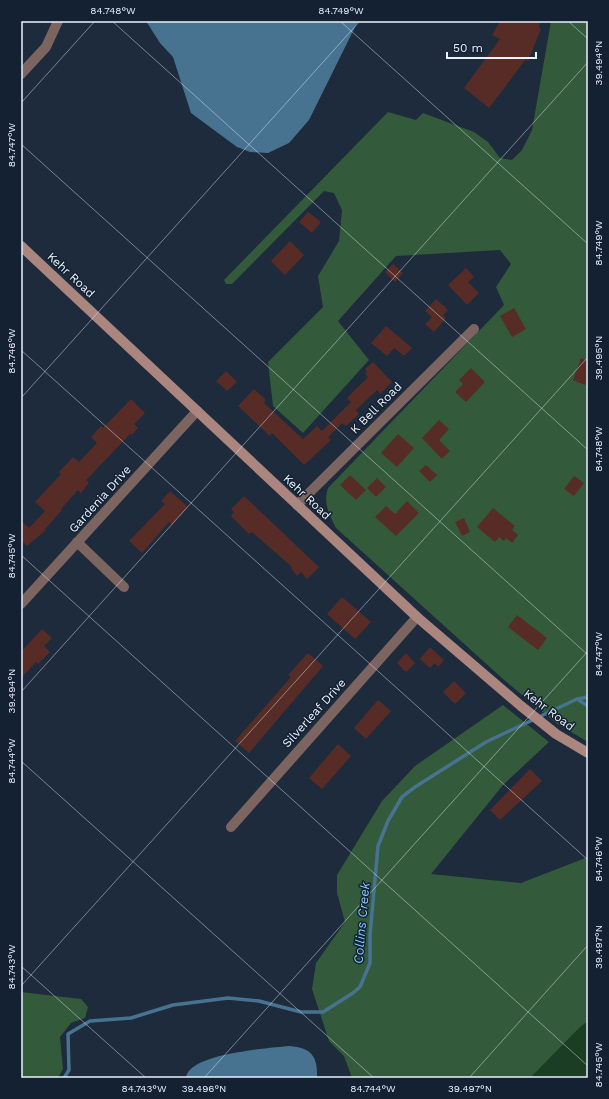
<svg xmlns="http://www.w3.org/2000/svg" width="609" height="1099" font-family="'Work Sans',sans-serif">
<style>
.green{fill:#1b3d23}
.forest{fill:#335a3b}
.water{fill:#477390}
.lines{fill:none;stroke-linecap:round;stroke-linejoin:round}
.stream{stroke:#477390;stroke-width:3.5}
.building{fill:#582c26}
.street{stroke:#7c6561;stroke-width:10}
.secondary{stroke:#aa867f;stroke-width:10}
.ticks{fill:none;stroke:#e9f2fd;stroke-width:1;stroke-opacity:0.45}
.labels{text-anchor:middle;stroke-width:3;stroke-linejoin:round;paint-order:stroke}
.street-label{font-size:12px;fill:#e9f2fd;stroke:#142132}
.water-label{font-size:13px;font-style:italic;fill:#85cbfa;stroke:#142132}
.neatline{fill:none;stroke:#e9f2fd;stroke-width:1.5}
.ticks-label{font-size:10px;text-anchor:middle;fill:#e9f2fd}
</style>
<rect width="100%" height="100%" fill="#1d2b3c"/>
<path class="green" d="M588,998v80h-74z"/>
<path class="forest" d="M551,21h37v721l-32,-19 -53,-44 -167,-151c-7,-14 -13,-25 -8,-40l176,-183 -8,-18 15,-23 -11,-14 -104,6 -58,65 31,39 -66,73 -30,-27 -5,-44 55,-55 -5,-31 21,-35 3,-31 -8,-17 -10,-2 -92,93h-6l-2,-4 164,-168 28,8 7,-7 51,19 14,10 12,16 12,2 10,-10 10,-20z
M503,705l46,37 -46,43 -72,89 90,9 67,-26v164l-8,6 -50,51h-178l-8,-22 -15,-15 -17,-52 4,-26 29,-41 -8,-29v-18l45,-74 33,-35z
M21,992l60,7 7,8 -3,11 -14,5 -11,14 3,32 -5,9h-37z"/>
<path class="water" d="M146,21h212l-49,99 -20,23 -21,10 -18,-1 -13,-5 -46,-34 -18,-56 -13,-14z
M290,1046c22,2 28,11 27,32h-131c2,-25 85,-30 104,-32z"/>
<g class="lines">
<path class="stream" d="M577,699l11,7
M64,1078l5,-8 -1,-36 22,-13 41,-3 42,-13 55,-7 31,3 42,11h22l30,-19 7,-6 10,-24v-28l8,-89 10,-25 14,-24 13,-10 71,-45 91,-43 11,-2"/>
</g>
<path class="building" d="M500,21h40l-1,7 2,1 -13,32 -2,-2 -37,49 -25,-20 36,-49 -8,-4z
M308,212l13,10 -9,11 -13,-11z
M290,241l14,14 -19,20 -14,-14z
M393,264l10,9 -8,9 -10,-10z
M466,268l8,9 -6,5 11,11 -12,12 -19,-20z
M436,299l12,11 -5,5 3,3 -12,14 -9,-8 7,-7 -7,-6z
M514,308l12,21 -14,8 -12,-21z
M386,326l26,22 -8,8 -10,-8 -7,8 -16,-13z
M581,358l7,3v16l-3,8 -12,-5z
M373,362l19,20 -12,12 -3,-4 -21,20 3,4 -13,12 -4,-3 -14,14 3,3 -27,25 -32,-32 -2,3 -32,-30 16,-17 12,11 -2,3 39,36 14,-13 5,5 29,-29 -4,-4 21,-21 -3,-3 2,-2 -2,-3z
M471,368l14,14 -19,20 -11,-10 8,-8 -4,-4z
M226,371l11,11 -10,9 -11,-10z
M131,399l14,14 -11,11 4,4 -6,7 -2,-1 -38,40 -6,6 3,3 -8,10 -3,-3 -17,19 1,1 -17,19 1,1 -19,16 -6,-6v-19l8,7 16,-17 -10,-9 26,-28 -2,-2 14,-15 6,5 18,-19 -6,-6 10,-11 2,2z
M439,420l10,9 -10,11 11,11 -8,8 -20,-21z
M398,434l16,14 -17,19 -16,-14z
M426,465l11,10 -7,7 -11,-11z
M350,475l16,15 -10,10 -16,-15z
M574,476l10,7 -10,13 -10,-7z
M377,478l9,9 -10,10 -9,-9z
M170,491l18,16 -16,18 -3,-3 -27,31 -13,-12 36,-37 -4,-3z
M244,496l75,71 -12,12 -6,-7 -4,4 -6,-8 1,-1 -40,-35 -3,2 -18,-18 3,-4 -3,-3z
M407,501l12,12 -23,23 -21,-19 11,-11 9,8z
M493,508l22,18 -3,4 6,5 -6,8 -6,-5 -2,3 -5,-4 -4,5 -18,-15z
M464,518l6,14 -8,4 -7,-14z
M342,597l29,25 -16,17 -28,-25z
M517,615l30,23 -9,12 -30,-23z
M42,629l10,9 -8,8 6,6 -12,12 -2,-2 -15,16v-26z
M430,647l14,13 -6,7 -3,-4 -5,5 -10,-9z
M308,653l15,13 -74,87 -14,-12 56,-64 -3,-2z
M406,653l9,10 -9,9 -9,-9z
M454,681l12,12 -11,11 -12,-12z
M378,700l13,11 -25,28 -12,-11z
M338,744l13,12 -29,33 -13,-11z
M530,769l12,12 -42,39 -10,-10z"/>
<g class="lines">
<path class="street" d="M21,74l25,-27 12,-26
M297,505l177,-176
M77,542l47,45
M21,604l176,-193
M231,827l186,-210"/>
<path class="secondary" d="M21,246l396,371 104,89 35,28 32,19"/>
</g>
<path class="ticks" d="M112,21l476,429M340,21l248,223M568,21l20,18M21,103l74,-82M21,144l567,511M21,350l567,510M21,398l339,-377M21,555l567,511M21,692l567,-630M21,761l353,317M21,966l125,112M21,986l567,-629M204,1078l384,-427M469,1078l119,-133"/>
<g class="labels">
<g class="street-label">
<text transform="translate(71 275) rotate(43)" y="4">Kehr Road</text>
<text transform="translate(376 408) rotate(-45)" y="4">K Bell Road</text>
<text transform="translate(307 497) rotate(43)" y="4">Kehr Road</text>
<text transform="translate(100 499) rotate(-48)" y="4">Gardenia Drive</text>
<text transform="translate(549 710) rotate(37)" y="4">Kehr Road</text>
<text transform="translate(314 713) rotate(-48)" y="4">Silverleaf Drive</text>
</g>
<g class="water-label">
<text transform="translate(361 923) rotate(-85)" y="5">Collins Creek</text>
</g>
</g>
<rect width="609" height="1099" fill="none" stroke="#142132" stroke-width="44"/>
<path d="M447 52v6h89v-6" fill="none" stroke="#e9f2fd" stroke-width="2"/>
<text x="453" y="52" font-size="12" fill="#e9f2fd" stroke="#142132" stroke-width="3" paint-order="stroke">50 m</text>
<rect x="22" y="22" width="565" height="1055" class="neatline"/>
<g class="ticks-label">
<text x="113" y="14">84.748°W</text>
<text x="341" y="14">84.749°W</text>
<text transform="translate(598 63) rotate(-90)" y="4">39.494°N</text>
<text transform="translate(11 145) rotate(-90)" y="4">84.747°W</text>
<text transform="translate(598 243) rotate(-90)" y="4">84.749°W</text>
<text transform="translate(11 351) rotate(-90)" y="4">84.746°W</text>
<text transform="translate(598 358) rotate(-90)" y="4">39.495°N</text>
<text transform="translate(598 449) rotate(-90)" y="4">84.748°W</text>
<text transform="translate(11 556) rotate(-90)" y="4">84.745°W</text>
<text transform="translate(598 654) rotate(-90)" y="4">84.747°W</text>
<text transform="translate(11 691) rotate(-90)" y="4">39.494°N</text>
<text transform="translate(11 761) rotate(-90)" y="4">84.744°W</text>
<text transform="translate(598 859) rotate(-90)" y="4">84.746°W</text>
<text transform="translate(598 947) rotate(-90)" y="4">39.497°N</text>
<text transform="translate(11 967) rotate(-90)" y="4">84.743°W</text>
<text transform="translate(598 1065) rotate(-90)" y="4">84.745°W</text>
<text x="144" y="1092">84.743°W</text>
<text x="204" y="1092">39.496°N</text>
<text x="373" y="1092">84.744°W</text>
<text x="470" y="1092">39.497°N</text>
</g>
</svg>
